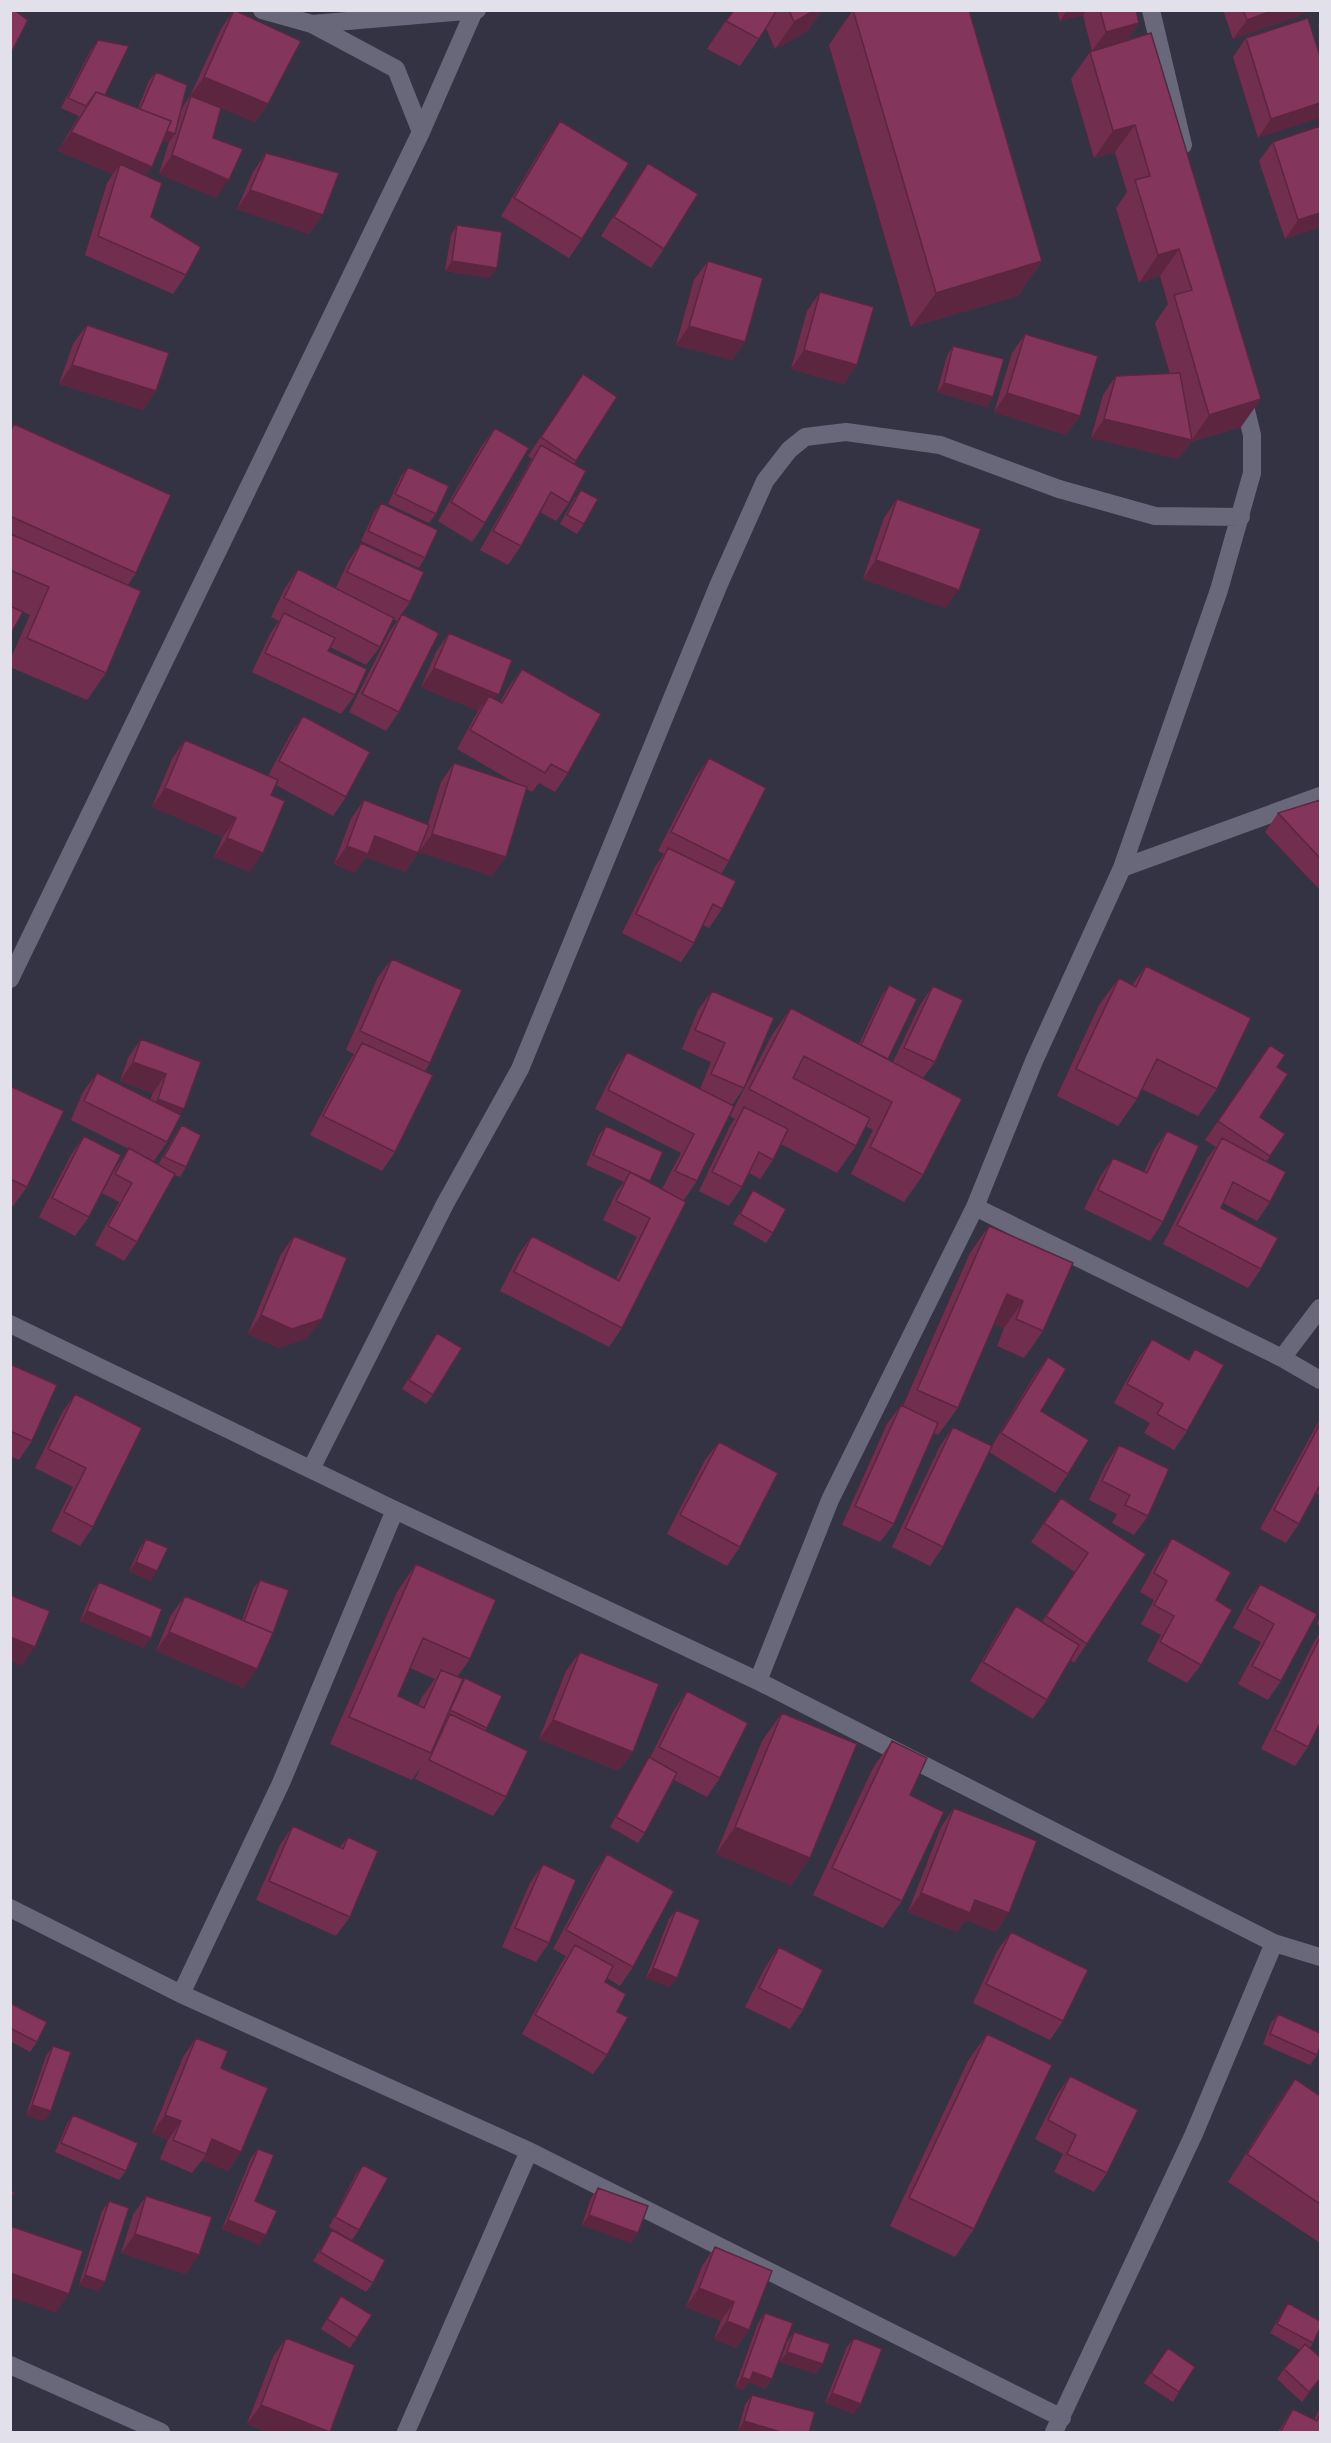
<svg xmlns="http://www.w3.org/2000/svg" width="1331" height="2443" font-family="Inter,sans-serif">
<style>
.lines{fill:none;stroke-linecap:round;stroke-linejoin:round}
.street{stroke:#69687b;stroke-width:18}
.wall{fill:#722e4e;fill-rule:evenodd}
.shaded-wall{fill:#5c2540}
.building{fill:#84355b;stroke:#5c2540;stroke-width:1.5}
</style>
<rect width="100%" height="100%" fill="#343344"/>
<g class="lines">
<path class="street" d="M262,10l50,14 165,-14
M1151,10l32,135
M312,24l84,45 25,63
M1122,868l198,-72
M10,979l411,-847 53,-121
M975,1207l307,151 38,22
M10,1324l385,186 363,171 516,262 46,14
M1282,1358l38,-50
M311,1469l134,-265 75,-135 199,-485 46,-103 24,-31 16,-13 41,-5 94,13 119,44 96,27 86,1
M758,1681l72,-181 145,-293 59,-146 88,-193 97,-278 33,-117v-38l-10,-41
M10,1908l171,86 348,157 533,267
M181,1994l100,-211 114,-273
M10,2365l151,67
M406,2432l123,-281
M1054,2432l139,-296 81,-193"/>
</g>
<path class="wall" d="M234,10l34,94 -13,18 -34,-14 -8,30 3,60 -57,-24 10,-32 -1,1 -5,-2 -17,35 5,41 35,58 -13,19 -88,-39 22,-72 6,-9 -55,-23 21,-35 -18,-8 30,-58 7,-10 7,55 33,13 11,-27 7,-9 25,38 9,-14 31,-67z
M733,10h89l-14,21 -33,18 -9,-21 -26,38 -33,-17z
M853,10l189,251 -24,35 -107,31 -82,-282z
M1057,10h79l3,13 -12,18 114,386 -50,15 -12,17 -88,-21 12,-43 13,-19 54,-2 -15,-51 13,-19 -8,-28 -21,7 -23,-75 11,-16 -12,-40 -21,6 -23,-79 19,-27 2,-1 -9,-36 -23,6z
M1223,10h84l-3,4 -71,25z
M1320,22v10l-2,-6z
M1246,38l74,18 -62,82 -25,-81z
M560,121l22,118 -13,19 -68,-42 46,-76z
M1320,126v101l-35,12 -26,-78 14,-19z
M266,153l57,62 -14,19 -72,-25 16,-37z
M648,163l16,86 -13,19 -50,-32 34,-54z
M457,225l33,53 -45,-7 6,-36z
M708,261l37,81 -13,18 -56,-15 18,-65z
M820,292l37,73 -13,19 -53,-15 16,-58z
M87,325l69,66 -13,19 -84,-26 14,-40z
M1025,334l55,82 -14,19 -72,-23 18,-59z
M953,346l40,51 -6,10 -50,-15 10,-36z
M583,374l34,23 -43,67 -5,39 -13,18 -16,-9 -19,34 -13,19 -28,-15 52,-91 -4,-3z
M14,424l122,149 -8,12 -22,88 -19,27 -77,-33v-7l20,-45 -17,-8 -3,28v-206z
M495,428l-10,95 -13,19 -34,-21 43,-74z
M408,467l28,47 -7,9 -41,-19 13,-28z
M581,490l3,34 -7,10 -17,-10 14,-25z
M897,499l49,109 -83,-29 21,-61z
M381,503l44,55 -6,10 -58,-27 13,-28z
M361,543l49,59 -13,19 -4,-2 -13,28 -14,18 -36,-18 -2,4 27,44 -14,19 -89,-42 19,-40 8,-11 -8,-4 14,-29 13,-19 38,19 12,-26z
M402,614l-3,98 -13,19 -37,-19 40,-79z
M449,633l46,67 5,2 8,-14 14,-19 46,104 -13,19 -16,-9 -7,9 -5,-3 -21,68 -14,19 -73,-24 4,-12 -5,13 -13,19 -39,-15 -11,16 -21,-9 17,-45 13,-19 64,24 13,-42 13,-19 63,21 -60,-35 21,-38 -57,-24 15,-35z
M303,716l43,81 -13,19 -57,-31 -5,10 -21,77 -36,-15 9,-20 -71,-30 20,-48 13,-19 83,36 22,-41z
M709,758l20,103 -8,13 1,35 -13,19 -6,-3 -9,18 -13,19 -59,-29 33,-66 9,-13 -6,-3 38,-74z
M1320,800v88h-2l-53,-56 13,-19z
M392,959l38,104 -5,8 -30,81 -13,19 -72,-36 39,-73 5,-8 -8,-4 32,-73z
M1146,966l71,123 -19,27 -56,-27 -5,10 -19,27 -61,-30 42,-91 20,-27 13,7z
M889,985l-1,74 5,3 27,-57 13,-19 2,76 -12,16v97l-19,27 -53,-28 22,-44 -7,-4 -10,20 -19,27 -56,-29 -8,16 -13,19 -11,-6 -7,14 -13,19 -30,-15 31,-65 5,-7 -5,-3 42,-81 19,-27 68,36 23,-49z
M712,991l32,97 -12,17 -35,76 -13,19 -62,128 -13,19 -109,-56 19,-37 13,-18 84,43 21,-42 -34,-17 14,-29 7,-9 -38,-17 13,-30 7,-9 57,26 -14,30 13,7 19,-36 -86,-44 19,-38 13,-19 73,37 11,-27 -29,-13 16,-39z
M141,1039l60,23 -21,53 -13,27 -13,19 -12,-6 16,10 17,-30 7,-10 4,42 -6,10 -6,-2 -37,67 -13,19 -29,-16 24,-43 -17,-9 14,-26 13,-18 -58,-29 12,-28 14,-19 53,27 3,-7 -33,-12 8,-23z
M1270,1045l7,22 -17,50 25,17 -19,28 4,40 -13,19 -34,-18 -2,5 40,61 -13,19 -85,-44 45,-87 8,-10 -11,-7z
M10,1086l17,101 -14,19 -3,-1z
M1167,1131l-4,91 -13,19 -66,-32 16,-32 13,-19 31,14 10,-22z
M84,1136l5,81 -14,19 -36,-19 32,-62z
M753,1190l20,43 -7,10 -33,-19 14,-24z
M989,1226l54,105 -19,27 -27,-12 7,-18 -10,-4 -36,84 -20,27 -4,-2 -40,91 -14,18 -38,-17 45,-101 14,-19 2,1 67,-153z
M294,1236l14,102 -29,10 -31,-14 33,-80z
M437,1333l-4,62 -7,9 -24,-15z
M1152,1339l36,20 7,-10 -8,82 -13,19 -30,-17 6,-10 -36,-20 25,-45z
M1048,1357l-7,54 27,63 -13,19 -66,-41 -46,95 -13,19 -38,-19 48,-101 13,-19 39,19 42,-70z
M10,1364l22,77 -13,19 -9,-4z
M75,1394l67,34 -49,99 -13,19 -29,-15 22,-44 -38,-19 27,-55z
M1320,1419v77l-4,-3 -17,31 -13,19 -26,-14z
M719,1442l21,105 -13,19 -60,-32 38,-74z
M1119,1445l29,71 -14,19 -22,-12 5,-9 -28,-14 17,-36z
M1061,1498l85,56 -72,109 -4,-3 -23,40 -14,19 -63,-38 33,-56 13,-19 26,16 33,-50 -44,-30z
M1172,1538l44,62 -15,65 -14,18 -40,-22 14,-26 -20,-11 13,-24 -14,-8 19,-35z
M146,1539l5,42 -22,-10 11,-23z
M416,1564l54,95 -13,18 30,51 -2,3 21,66 -13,19 -78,-37 6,-12 -9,13 -82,-36 67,-152zM410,1668l25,11 -13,18 -4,8 -20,-9z
M260,1580l-16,108 -88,-37 15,-36 14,-19 57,24 11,-31z
M99,1582l45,66 -64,-27 12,-29z
M1260,1584l57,30 -36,67 -13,19 -30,-16 23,-42 -28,-14 14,-26z
M1320,1616v10l-3,-2z
M1320,1633l-12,114 -13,19 -34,-17 53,-107z
M580,1652l53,100 -14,19 -80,-32 27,-68z
M687,1691l33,87 -13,19 -33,-17 -29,53 -7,10 -28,-16 33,-60 6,-10 1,1 24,-48z
M782,1713l28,145 -19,27 -75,-31 46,-113z
M892,1741l18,54 -8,106 -19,27 -70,-33 60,-127z
M954,1808l55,105 -13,19 -30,-12 -9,12 -49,-20 33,-85z
M293,1826l47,21 8,-10 2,80 -14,19 -80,-36 24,-55z
M607,1854l26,113 -13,19 -13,-8 -2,4 12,30 -10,43 -14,19 -71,-40 39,-70 5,-8 -13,-7 41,-76z
M543,1864l6,79 -13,19 -34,-15 28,-64z
M676,1910l-6,77 -24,-9 23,-59z
M1011,1932l52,89 -13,19 -77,-37 24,-52z
M779,1947l24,63 -13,19 -45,-22 21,-41z
M10,2003l27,39 -7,10 -20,-11z
M1278,2014l39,41 -7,10 -47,-21 8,-21z
M987,2034l-13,195 -19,28 -65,-31 78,-165z
M196,2038l25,30 20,84 -13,19 -26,-11 -10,13 -32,-14 8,-19 -16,-7 31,-76z
M53,2046l-2,65 -7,10 -18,-6 20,-59z
M1070,2076l37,97 -13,19 -40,-20 9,-18 -28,-15 22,-44z
M1295,2079l25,17v147l-92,-61 48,-76z
M73,2115l53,56 -7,9 -64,-28 12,-28z
M258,2149l-3,52 5,44 -38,-16 29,-71z
M363,2165l-4,65 -7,10 -23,-13 27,-53z
M598,2188l40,45 -7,10 -49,-18 9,-27z
M146,2196l40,78 -65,-21 12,-38z
M109,2201l-4,81 -7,9 -19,-6 23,-74z
M332,2230l41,53 -7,9 -53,-31z
M715,2247l34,83 -13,18 -22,-9 7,-18 -35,-14 16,-41z
M341,2296l16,42 -7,10 -29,-19z
M1288,2303l25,40 -3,5 10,33 -18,21 -25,-23 7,-10 16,-19 -30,-17z
M765,2313l7,66 -7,10 -16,-7 -6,8 -8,-3 23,-64z
M794,2332l22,42 -36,-12 7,-20z
M286,2338l69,27 -25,68h-60l-23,-9 26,-67z
M854,2338v76l-29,-11 22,-56z
M1168,2348l11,44 -6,10 -29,-19z
M752,2395l57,38h-66l-5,-2 7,-26z
M1320,2408v25h-43l16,-24 21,11z"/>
<path class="shaded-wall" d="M815,10h7l-14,21 -33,18 19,-27z
M1067,10h20l-4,5 -23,6z
M1274,10h33l-3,4 -71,25 14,-19z
M1139,23l-13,19 -34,9 14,-19z
M204,77l64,27 -13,18 -65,-26z
M1320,103v15l-62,20 13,-19z
M136,119l39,15 -7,9 -38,-14z
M1135,125l-20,27 -21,6 19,-27z
M71,132l81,35 -13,19 -19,-22 -7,10 -55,-23z
M172,155l57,25 -13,18 -57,-24z
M250,190l73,25 -14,19 -72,-25z
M1320,213v14l-35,12 13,-19z
M1179,249l-19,27 -21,7 19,-28z
M452,261l45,7 -7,10 -45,-7z
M1042,261l-24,35 -107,31 25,-34z
M689,326l56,16 -13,18 -56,-15z
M804,350l53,15 -13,19 -53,-15z
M72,365l84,26 -13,19 -84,-26z
M944,383l49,14 -6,10 -50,-15z
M1007,393l73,23 -14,19 -72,-23z
M1261,399l-20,28 -50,15 -12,17 -88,-21 13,-19 88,21 17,-25z
M876,560l83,30 -13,18 -83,-29z
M434,668l65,27 -14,19 4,-18 -11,15 -57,-24z
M165,788l71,30 -13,19 -71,-30z
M432,834l74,23 -14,19 -73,-24z
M375,836l43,17 -13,19 -39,-15 -11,16 -21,-9 13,-18z
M227,838l36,15 -13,19 -36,-15z
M133,1062l33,12 -13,19 -33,-12z
M158,1099l26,10 -13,19 -27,-10z
M1007,1294l16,7 -19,27 -16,-6z
M261,1315l61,4 -14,19 -29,10 -31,-14z
M136,1562l21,9 -6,10 -22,-10z
M87,1611l64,27 -7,10 -64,-27z
M169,1632l88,37 -13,19 -88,-37z
M10,1637l25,10 -13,19 -12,-5z
M553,1720l80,32 -14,19 -80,-32z
M735,1827l75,31 -19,27 -75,-31z
M921,1893l54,7 34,13 -13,19 -30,-12 -9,12 -49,-20z
M653,1968l24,10 -7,9 -24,-9z
M32,2105l19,6 -7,10 -18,-6z
M165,2115l16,6 -13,19 -16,-7z
M212,2139l29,13 -13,19 -26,-11 4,-6z
M589,2215l49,18 -7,10 -49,-18z
M228,2220l38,15 -6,10 -38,-16z
M135,2234l64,21 -13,19 -65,-21z
M10,2273l59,21 -13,19 -46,-16z
M85,2275l20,7 -7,9 -19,-6z
M699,2288l35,14 -13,19 -35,-14z
M727,2321l22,9 -13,18 -22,-9z
M787,2352l36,12 -7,10 -36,-12z
M753,2372l19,7 -7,10 -16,-7 -6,8 -8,-3 7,-10z
M1320,2379v2l-18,21 7,-10z
M832,2393l29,11 -7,10 -29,-11z
M261,2405l69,27v1h-60l-23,-9z
M744,2421l40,12h-41l-5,-2z"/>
<path class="building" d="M10,10h4l14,10 -18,35z
M234,10l67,31 -33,63 -64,-27z
M734,10h43l-18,29 -33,-18z
M789,10h26l-21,12z
M853,10h116l73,251 -106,32z
M1100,10h36l3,13 -33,9z
M1243,10h31l-27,10z
M1308,18l12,38v47l-49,16 -25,-81z
M1151,33l110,366 -52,16 -35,-120 18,-5 -13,-41 -21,6 -23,-75 15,-4 -15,-51 -22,6 -23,-79z
M98,40l31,6 -24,49 -9,-3 -10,14 -18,-8z
M156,72l31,13 -12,49 -8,-3 4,-10 -31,-12z
M96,92l75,29 -19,46 -81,-35z
M191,96l30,12 -8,30 30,11 -14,31 -57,-25z
M560,121l69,42 -47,76 -68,-41z
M1320,126v87l-22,7 -25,-78z
M266,153l73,20 -16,42 -73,-25z
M648,163l50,31 -34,55 -50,-32z
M120,164l42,19 -11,34 50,30 -15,28 -88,-39z
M457,225l45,7 -5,36 -45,-7z
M708,261l55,17 -18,64 -56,-16z
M820,292l54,15 -17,58 -53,-15z
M87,325l82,28 -13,38 -84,-26z
M1025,334l73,22 -18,60 -73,-23z
M953,346l51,13 -11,38 -49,-14z
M1180,373l12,67 -88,-21 12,-43z
M583,374l34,23 -41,64 -35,-24z
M14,424l157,71 -35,78 -126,-57v-84z
M495,428l34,20 -44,75 -34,-21z
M541,445l45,26 -17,32 -18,-11 -30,54 -28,-15z
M408,467l41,19 -13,28 -41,-20z
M581,490l17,9 -14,25 -17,-9z
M897,499l84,30 -22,61 -83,-30z
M381,503l57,27 -13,28 -57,-27z
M11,534l130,57 -35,82 -79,-35 22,-51 -39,-17z
M361,543l63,29 -14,30 -63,-30z
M298,569l96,49 -14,29 -96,-49z
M10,606l13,6 -13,23z
M284,613l51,25 -7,13 39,18 -12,26 -90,-42z
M402,614l37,19 -40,79 -37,-18z
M449,633l63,27 -13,35 -65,-27z
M522,669l79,45 -33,59 -17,-9 -6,9 -75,-43 19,-34 13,7z
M303,716l67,36 -24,45 -67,-36z
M185,740l93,40 -7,15 14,6 -22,52 -36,-15 9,-20 -71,-30z
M709,758l57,30 -37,73 -58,-29z
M454,763l73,24 -21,70 -74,-23z
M364,800l65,25 -11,28 -43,-17 -7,18 -21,-8z
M1320,800v58l-42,-45z
M668,848l68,33 -14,28 -9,-5 -19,39 -58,-29z
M392,959l70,31 -32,73 -70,-32z
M1146,966l105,52 -34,71 -60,-30 -20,40 -61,-30 43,-91 17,9z
M889,985l28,14 -29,60 -27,-14z
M933,986l30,14 -28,62 -31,-14z
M712,991l62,27 -30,70 -33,-14 14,-31 -30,-13z
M791,1008l171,91 -39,76 -53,-28 22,-45 -88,-46 -11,22 77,40 -14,28 -107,-57z
M141,1039l60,23 -17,47 -26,-10 8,-25 -33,-12z
M362,1043l71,32 -38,77 -72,-36z
M1270,1045l15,10 -8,12 11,7 -28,43 25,17 -15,22 -52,-35z
M627,1052l107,54 -37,75 -22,-10 19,-37 -86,-44z
M97,1073l84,42 -14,27 -83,-41z
M10,1086l54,25 -37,76 -17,-8z
M744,1107l44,22 -15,31 -14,-8 -17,35 -30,-15z
M182,1125l19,10 -15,32 -22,-10z
M606,1126l57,26 -13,29 -57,-26z
M1167,1131l32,15 -36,76 -65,-32 15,-32 34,15z
M84,1136l37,19 -32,62 -37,-19z
M1222,1138l64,34 -16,30 -37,-20 -12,26 57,30 -17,31 -84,-44z
M129,1148l46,26 -38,68 -29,-16 24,-43 -17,-9z
M630,1172l56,30 -64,126 -108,-56 18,-36 87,45 31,-63 -34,-17z
M753,1190l33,19 -13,24 -33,-19z
M989,1226l84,37 -30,68 -27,-12 7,-18 -16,-7 -49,114 -41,-18z
M294,1236l53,22 -25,61 -30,10 -31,-14z
M437,1333l25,15 -29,47 -24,-15z
M1152,1339l37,21 6,-11 29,16 -37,66 -30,-17 6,-10 -36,-20z
M1048,1357l18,12 -25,42 48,29 -21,34 -67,-41z
M10,1364l47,21 -25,56 -22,-10z
M75,1394l67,34 -49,99 -29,-15 22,-44 -38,-19z
M901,1405l37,18 -44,101 -39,-18z
M1320,1424v61l-21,39 -25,-14z
M953,1427l39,19 -49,101 -38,-19z
M719,1442l59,31 -38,74 -60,-32z
M1119,1445l50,24 -21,47 -23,-11 5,-10 -28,-14z
M1061,1498l85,56 -59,90 -41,-28 42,-63 -44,-30z
M1172,1538l59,34 -15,28 16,10 -31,55 -41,-23 14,-26 -20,-11 13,-24 -13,-8z
M146,1539l22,9 -11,23 -21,-9z
M416,1564l80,36 -26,59 -47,-21 -25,58 26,12 17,-38 22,9 -32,74 -82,-36z
M260,1580l29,10 -16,43 -29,-12z
M99,1582l63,27 -11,29 -64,-27z
M1260,1584l57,30 -36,67 -29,-15 22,-42 -27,-15z
M10,1595l40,16 -15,36 -25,-10z
M185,1596l88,37 -16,36 -88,-37z
M1016,1606l63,39 -32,55 -64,-38z
M1320,1637v86l-12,24 -33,-17z
M580,1652l79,32 -26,68 -80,-32z
M465,1678l37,18 -15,32 -37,-18z
M687,1691l61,32 -28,55 -61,-31z
M782,1713l75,31 -47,114 -75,-31z
M450,1714l78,37 -22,46 -77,-37z
M892,1741l35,17 -17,37 34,17 -42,89 -70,-33z
M649,1757l28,16 -32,60 -29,-16z
M954,1808l83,33 -28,72 -34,-13 -5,13 -49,-20z
M293,1826l50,23 5,-12 30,14 -28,66 -81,-36z
M607,1854l67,37 -41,76 -67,-37z
M543,1864l33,16 -27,63 -34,-15z
M676,1910l24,10 -23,58 -24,-10z
M1011,1932l77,38 -25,51 -77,-37z
M575,1945l38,21 -8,16 21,12 -9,18 11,5 -21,38 -72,-40z
M779,1947l44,23 -20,40 -44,-22z
M10,2003l37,19 -10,20 -27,-14z
M1278,2014l42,19v14l-3,8 -47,-21z
M987,2034l65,31 -78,164 -65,-31z
M196,2038l32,13 -7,17 47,20 -27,64 -29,-13 -6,15 -33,-14 8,-19 -16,-6z
M53,2046l18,6 -20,59 -19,-6z
M1070,2076l68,34 -31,63 -40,-19 9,-19 -28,-15z
M1295,2079l25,17v108l-73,-50z
M73,2115l65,28 -12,28 -65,-28z
M258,2149l16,6 -19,46 22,10 -11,24 -38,-15z
M363,2165l25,13 -29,52 -24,-13z
M598,2188l50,18 -10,27 -49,-18z
M10,2191l4,1 -4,10z
M146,2196l66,21 -13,38 -64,-21z
M109,2201l20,7 -24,74 -20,-7z
M10,2226l73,25 -14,43 -59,-21z
M332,2230l53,30 -12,23 -53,-31z
M715,2247l57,24 -23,59 -22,-9 7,-19 -35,-14z
M341,2296l31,19 -15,23 -30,-19z
M1288,2303l32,18v7l-7,15 -36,-19z
M765,2313l28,10 -21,56 -19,-7 -3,8 -8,-3z
M794,2332l36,12 -7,20 -36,-12z
M286,2338l69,27 -25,67 -69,-27z
M854,2338l28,11 -21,55 -29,-11z
M1305,2344l15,13v22l-11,13 -25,-23z
M1168,2348l27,19 -16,25 -28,-19z
M752,2395l63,17 -6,21h-25l-40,-12z
M1293,2409l24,12 3,-7v19h-40z"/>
<rect width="1331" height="2443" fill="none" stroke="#e1e0eb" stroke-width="24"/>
</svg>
